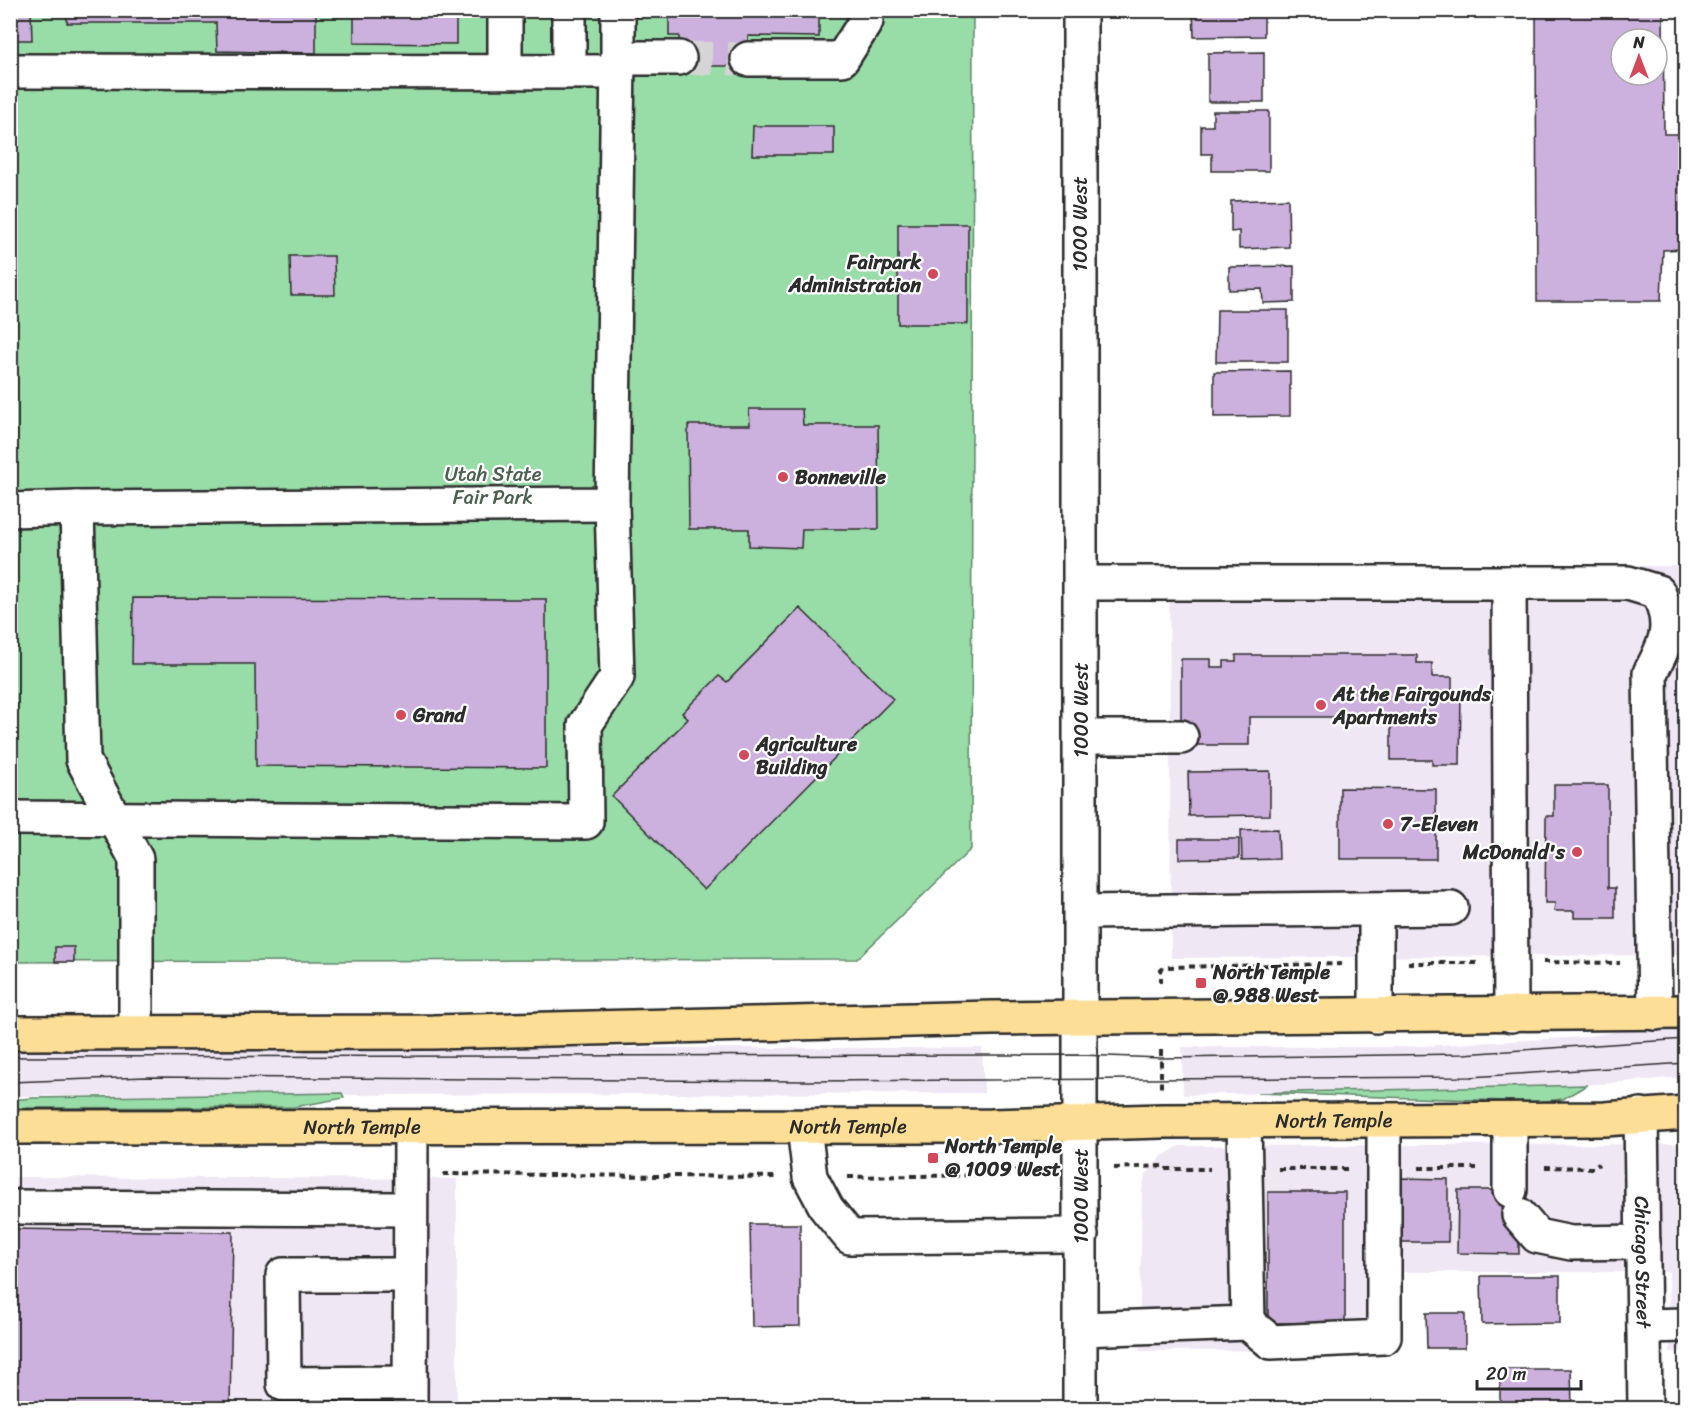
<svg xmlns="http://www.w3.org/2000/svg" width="1696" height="1419" font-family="Sriracha,sans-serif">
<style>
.built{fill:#f0e7f5}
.green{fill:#98dca8;stroke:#62846a;stroke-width:1.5}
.building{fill:#ccb0dd;stroke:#2b2b2b;stroke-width:1.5;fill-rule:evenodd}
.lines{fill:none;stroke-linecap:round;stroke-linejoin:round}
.minor-tunnel{stroke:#d5d5d5;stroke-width:33;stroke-dasharray:33 16;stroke-linecap:butt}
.minor-casing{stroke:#2b2b2b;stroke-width:38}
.major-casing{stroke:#2b2b2b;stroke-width:38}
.path{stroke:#2b2b2b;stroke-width:4;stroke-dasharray:6 4.5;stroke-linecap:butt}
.minor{stroke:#fff;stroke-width:33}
.major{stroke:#fdde96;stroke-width:33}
.tram{stroke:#2b2b2b;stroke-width:1.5}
.poi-dot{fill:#d1495b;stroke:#fff;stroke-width:2}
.labels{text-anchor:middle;stroke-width:4.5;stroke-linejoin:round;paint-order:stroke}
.street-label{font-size:20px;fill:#2b2b2b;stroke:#fff}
.poi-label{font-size:20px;font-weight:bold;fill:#2b2b2b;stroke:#fff;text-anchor:start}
.park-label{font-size:20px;fill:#4c6050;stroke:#fff}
</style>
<rect width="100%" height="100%" fill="#fff"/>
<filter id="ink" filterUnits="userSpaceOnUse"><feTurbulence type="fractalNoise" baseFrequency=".0167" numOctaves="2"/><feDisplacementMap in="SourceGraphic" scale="12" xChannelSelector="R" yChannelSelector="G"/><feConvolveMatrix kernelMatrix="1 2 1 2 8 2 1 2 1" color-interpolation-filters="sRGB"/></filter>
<g filter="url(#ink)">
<path class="built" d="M1169,564l516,2v389l-514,3z
M1643,1027h42v50l-124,10 -378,8 -1,-48h222l179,-10z
M11,1048h971l2,45 -973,3z
M1685,1144v207l-15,1 -1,-80h-274l-1,78 -255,1 3,-162 4,-15 15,-17 18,-11z
M11,1177l446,2v229h-446z"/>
<path class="green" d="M11,11h962l-2,838 -114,110 -846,3z
M1587,1085l-24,14 -26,3 -280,-9z
M342,1093l2,5 -50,9 -284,1 1,-8 22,-2z"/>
<path class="building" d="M10,10h21l1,30h-22z
M67,10h249v43l-99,-2 -1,-28h-149z
M354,10h102v34l-102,-1z
M669,10h150v27l-71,-1v30h-69v-30h-10z
M1193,10h71v26l-70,1z
M1536,10h127l1,124h20l2,115 -23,1 -2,51h-124zM1621,39h36v36h-36z
M1264,52v50h-56v-49z
M1213,111h56v60h-57v-17h-11v-28h12z
M753,126h81v29h-82z
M1288,199l1,48 -50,2v-18l-8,1v-31z
M898,224h70v100h-70z
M290,256h44l1,39h-44z
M1294,266v36l-31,1 -1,-14 -33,1v-23z
M1217,310h71v52h-72z
M1290,371v45l-76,1v-45z
M749,409h53l1,16h75l1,104h-77l-1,19 -52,-2v-17h-60l-1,-104h62z
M10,591h2v105h-2z
M133,598l413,1v169l-290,-2 -1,-102h-123z
M800,608l93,91 -189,191 -92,-94 76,-77 -6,-6 37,-37 8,6z
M1236,655h181v8h15v14h20v16h9l-1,72h-28v-5h-41v-43h-142v28h-68v-86h30v8h13v-6h12z
M1270,771v44l-81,1 -1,-44z
M1554,785h54v103h7v30h-41v-7h-20l1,-8h-10l1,-87h8z
M1340,788l96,1v70h-96z
M1278,829l1,30 -37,1 -1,-30z
M1179,839h60v19l-60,1z
M55,947h19v15h-19z
M1400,1178l48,1v63h-48z
M1458,1190h61v64l-62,-1z
M1268,1192h77v131h-77z
M750,1224h50v102l-48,1z
M10,1229l223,3 -3,176h-220z
M1481,1276h79v47l-78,1z
M1426,1313h39v35h-38z
M1500,1369h71l1,39h-72z"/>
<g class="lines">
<path class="minor-tunnel" d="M679,58l69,1"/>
<defs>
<g id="minor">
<path d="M505,10v61"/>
<path d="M569,10v61"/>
<path d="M618,10v48h61"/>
<path d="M748,59h94l24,-38v-11"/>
<path d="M10,71l607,1"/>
<path d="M77,508l535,-4 6,-446"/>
<path d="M10,510l67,-2 6,252 53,99v173"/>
<path d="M1081,583h547l30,9c16,33 9,50 -8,81l5,340"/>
<path d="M1509,583l2,432"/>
<path d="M1081,737h100"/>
<path d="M10,818l576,4 -1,-97 32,-48 -5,-173"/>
<path d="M1376,910v106"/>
<path d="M1081,912l370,-4"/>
<path id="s1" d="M1641,1115l4,293"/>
<path d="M804,1127l6,50 17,32 23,28 231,-2"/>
<path d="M1510,1190v-69"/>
<path d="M10,1207l399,2"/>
<path d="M1519,1215l18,21 34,7 72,-1"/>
<path d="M409,1275h-126l1,109 125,-1"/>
<path d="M1248,1323l23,19 113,-5v-216"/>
<path d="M1644,1326l42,-1"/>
<path d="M1081,1329l167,-6 -4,-202"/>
<path d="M410,1408l1,-279"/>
<path d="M1080,1408v-1398"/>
</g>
<g id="major">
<path d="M10,1033l423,-1 558,-14 695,-6"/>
<path id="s2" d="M10,1127l981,-1 170,-5 444,-2 81,-6"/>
</g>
</defs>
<use href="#minor" class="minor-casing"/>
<use href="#major" class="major-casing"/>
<path class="path" d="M1543,962l77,1
M1408,963h71
M1161,983v-13l4,-3 179,-3
M1161,1050v38
M1685,1163l1,1
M1545,1167l48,1 6,-4
M1114,1168l48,-2 3,3h45
M1419,1168h58
M1278,1169h73
M443,1174l335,3
M848,1177l139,-2 5,-4 54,-1"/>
<use href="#minor" class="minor"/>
<use href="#major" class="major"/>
<path class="tram" d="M10,1057l1071,-2 80,3 302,-4 223,-15
M10,1082l136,-5 658,4 666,-4 216,-14"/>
</g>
</g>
<g class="poi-dot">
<circle cx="933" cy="274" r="6"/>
<circle cx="783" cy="477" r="6"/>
<circle cx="1321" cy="705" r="6"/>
<circle cx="401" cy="715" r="6"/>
<circle cx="744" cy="755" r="6"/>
<circle cx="1388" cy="824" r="6"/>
<circle cx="1577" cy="852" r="6"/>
<rect x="1195" y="977" width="12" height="12" rx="3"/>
<rect x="927" y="1152" width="12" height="12" rx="3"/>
</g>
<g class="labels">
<g class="street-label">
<text transform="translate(1080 224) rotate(-90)" y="7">1000 West</text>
<text transform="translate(1081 710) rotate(-90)" y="7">1000 West</text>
<text dy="7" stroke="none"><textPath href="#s2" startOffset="1324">North Temple</textPath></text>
<text dy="7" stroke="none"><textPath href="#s2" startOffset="838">North Temple</textPath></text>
<text dy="7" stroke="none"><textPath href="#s2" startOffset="352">North Temple</textPath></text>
<text transform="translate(1081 1196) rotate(-90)" y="7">1000 West</text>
<text dy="7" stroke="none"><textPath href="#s1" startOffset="147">Chicago Street</textPath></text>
</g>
<g class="poi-label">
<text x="921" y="269" text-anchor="end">Fairpark<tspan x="921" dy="23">Administration</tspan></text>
<text x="795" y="484">Bonneville</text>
<text x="1333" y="701">At the Fairgounds<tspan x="1333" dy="23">Apartments</tspan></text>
<text x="413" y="722">Grand</text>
<text x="756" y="751">Agriculture<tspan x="756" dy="23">Building</tspan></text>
<text x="1400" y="831">7-Eleven</text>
<text x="1565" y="859" text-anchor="end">McDonald's</text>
<text x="1213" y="979">North Temple<tspan x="1213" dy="23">@ 988 West</tspan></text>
<text x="945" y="1153">North Temple<tspan x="945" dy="23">@ 1009 West</tspan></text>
</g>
<g class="park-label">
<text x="493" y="481">Utah State<tspan x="493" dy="23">Fair Park</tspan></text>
</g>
</g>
<rect width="1696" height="1419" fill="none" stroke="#fff" stroke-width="36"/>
<rect x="18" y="18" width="1660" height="1383" fill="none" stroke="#2b2b2b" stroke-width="2" filter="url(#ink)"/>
<g transform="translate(1639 57)"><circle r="28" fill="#ffffff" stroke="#aaaaaa" stroke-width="1.5"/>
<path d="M0-4.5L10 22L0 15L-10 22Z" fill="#d1495b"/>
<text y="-9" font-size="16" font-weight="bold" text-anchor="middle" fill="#2b2b2b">N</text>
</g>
<path d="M1477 1380v9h104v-9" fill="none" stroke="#2b2b2b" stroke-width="3"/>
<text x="1486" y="1380" font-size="18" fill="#2b2b2b" stroke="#ffffff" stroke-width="4.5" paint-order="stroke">20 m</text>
</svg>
